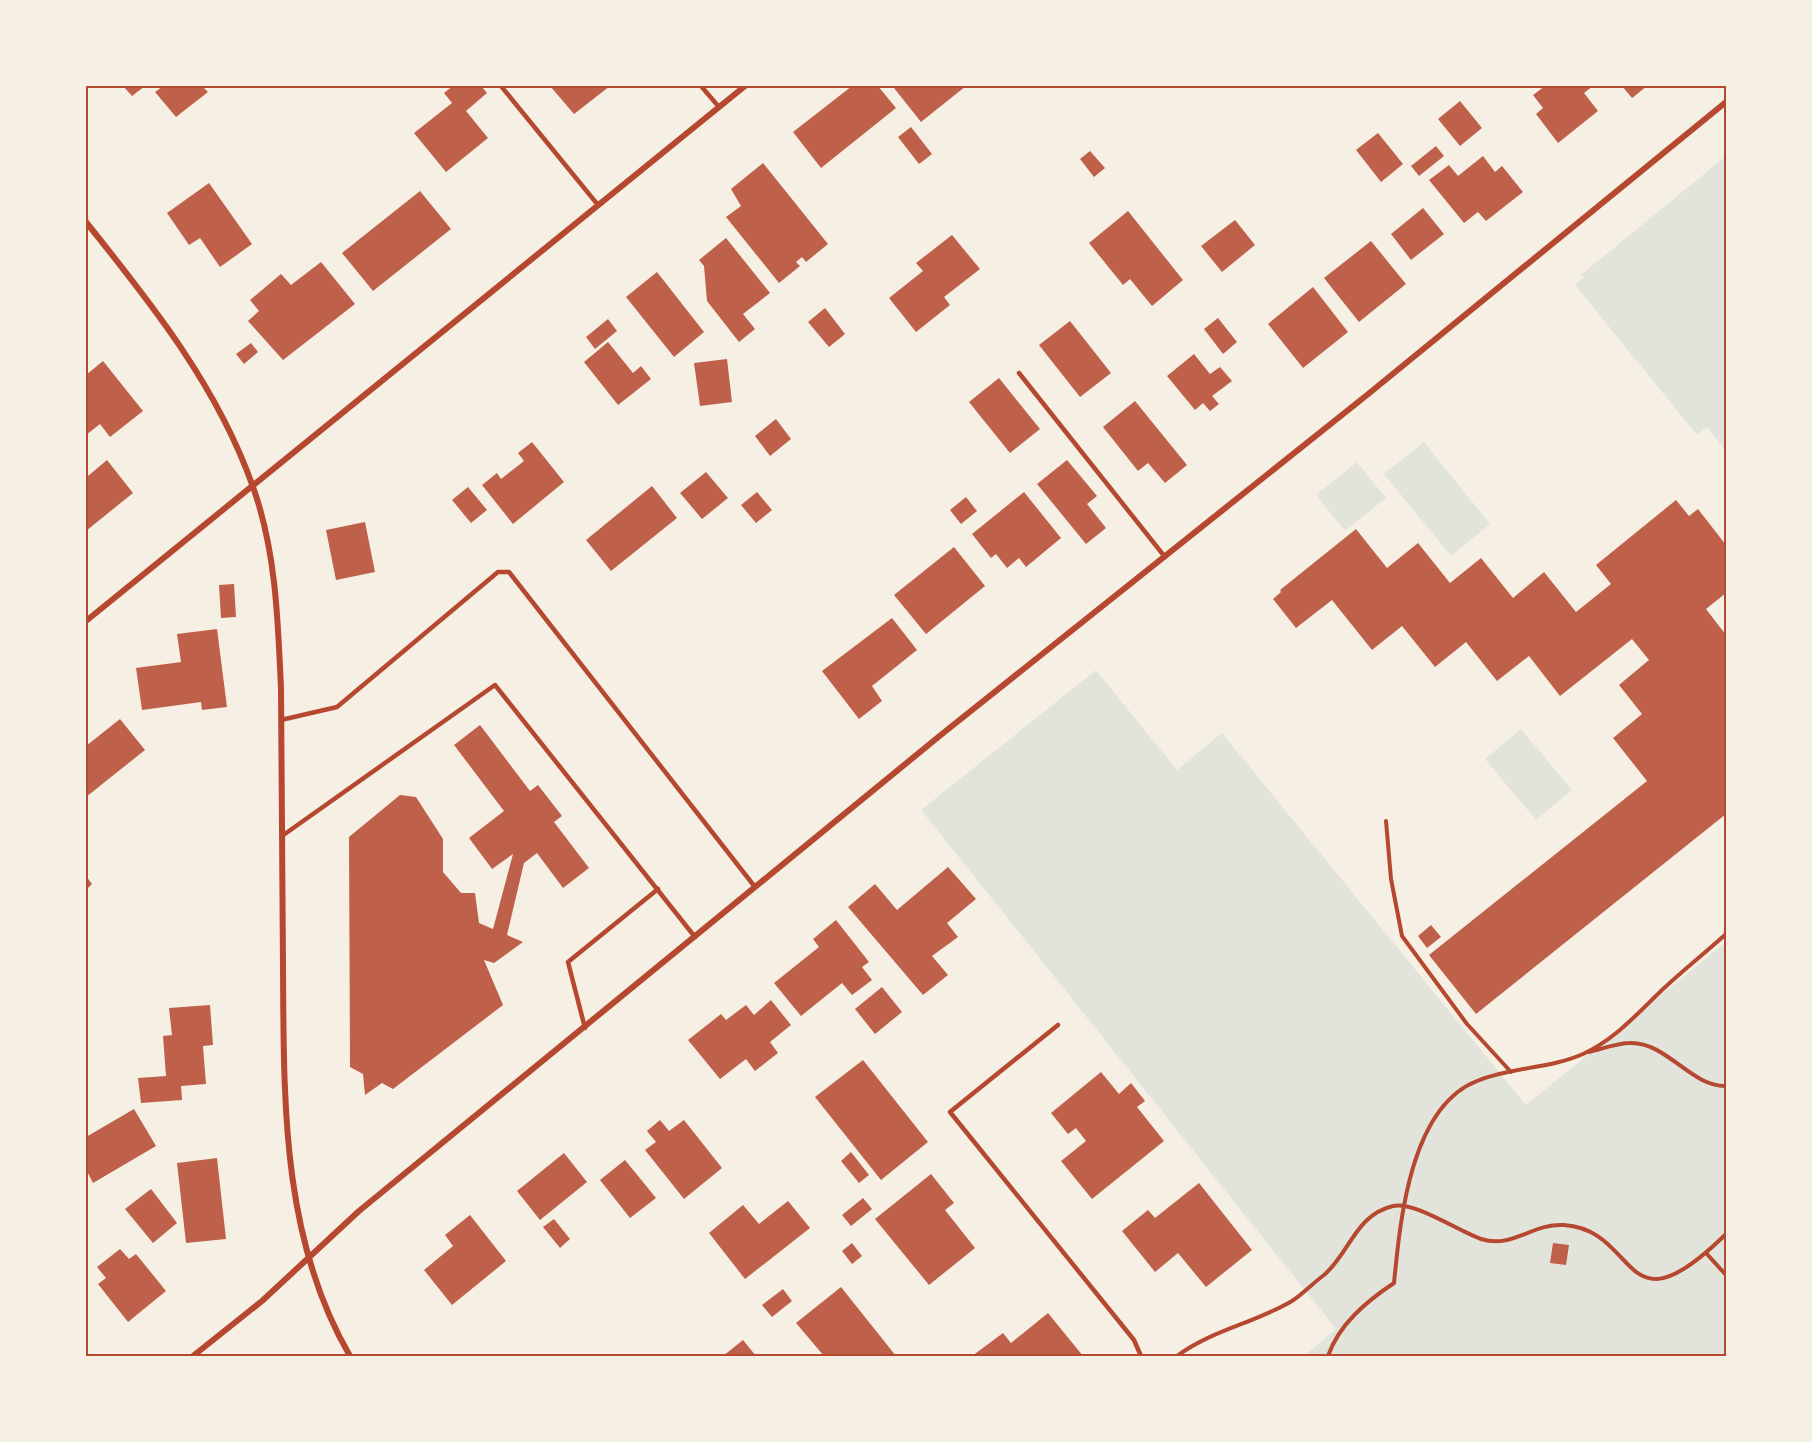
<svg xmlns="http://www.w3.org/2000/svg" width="1812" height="1442" font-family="Helvetica,sans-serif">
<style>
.green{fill:#e2e4dc}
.building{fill:#bf614a}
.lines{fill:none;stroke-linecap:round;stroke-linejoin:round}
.path{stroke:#b5482f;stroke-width:4}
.service{stroke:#b5482f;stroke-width:4.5}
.minor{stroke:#b5482f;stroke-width:6}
.neatline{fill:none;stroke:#b5482f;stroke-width:2}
</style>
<rect width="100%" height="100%" fill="#f6efe4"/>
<path class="green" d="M1726,156v295l-19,-24 -10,8 -122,-150 9,-8 -2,-3z
M1424,442l66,82 -39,32 -67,-82z
M1357,462l29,36 -41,33 -29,-36z
M1096,670l81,100 45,-37 304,372 200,-163v414h-422l32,-27 -415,-519z
M1521,729l51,61 -36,30 -51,-61z"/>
<path class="building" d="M123,86h22l-13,10z
M163,86h39l6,6 -32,25 -21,-25z
M453,86h28l6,7 -21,18 22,27 -42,34 -32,-39 38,-30 -8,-10z
M550,86h60l-36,28z
M852,86h26l18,22 -75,60 -28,-36z
M897,86h69l-45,36 -27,-34z
M1545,86h48l-9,7 14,18 -40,32 -22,-29 7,-6 -10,-13z
M1622,86h25l-15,12z
M1460,101l22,27 -22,18 -22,-27z
M911,127l21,27 -13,10 -21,-27z
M1378,133l25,31 -22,18 -25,-32z
M1436,146l8,10 -25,20 -8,-10z
M1090,151l15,17 -11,9 -14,-18z
M1483,156l12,16 7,-6 21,26 -37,29 -8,-9 -14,11 -35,-43 20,-15 9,11z
M763,163l65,81 -22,18 -4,-5 -6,5 4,4 -21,17 -53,-66 15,-11 -10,-17z
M209,183l43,61 -32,23 -20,-29 -11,7 -22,-32z
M420,191l31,38 -78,62 -31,-38z
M1423,208l21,26 -33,26 -20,-26z
M1128,211l55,69 -31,26 -22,-27 -7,6 -34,-42z
M1235,220l20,25 -33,27 -21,-26z
M952,235l28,34 -36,28 6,8 -34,27 -27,-34 34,-27 -7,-8z
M726,238l44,55 -27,21 12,15 -16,13 -32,-41 -3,-35 -5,-6z
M1371,241l35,43 -47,38 -35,-44z
M321,262l34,42 -72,56 -35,-39 11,-10 -9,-11 31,-26 10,11z
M657,272l47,60 -30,25 -48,-60z
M1313,287l35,45 -45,36 -35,-44z
M825,308l20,26 -16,13 -21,-25z
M1218,318l19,24 -14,12 -19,-25z
M608,319l9,12 -22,18 -9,-12z
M1070,321l41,52 -31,24 -41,-52z
M608,342l25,31 8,-7 10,13 -33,26 -34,-43z
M251,343l7,9 -14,12 -8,-10z
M1194,354l16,20 10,-7 12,14 -20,15 7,8 -9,7 -7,-8 -8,7 -28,-34z
M727,359l5,43 -32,4 -6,-43z
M103,361l40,50 -33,26 -10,-13 -14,11v-60z
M999,378l41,51 -30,24 -41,-51z
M1135,401l52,64 -22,18 -17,-20 -10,8 -35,-44z
M776,419l15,20 -21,17 -15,-20z
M532,442l32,40 -51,42 -31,-39 15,-12 4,6 23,-18 -6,-8z
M107,460l26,33 -47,38v-58l2,3z
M1067,460l30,36 -10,8 19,24 -20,16 -49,-60z
M706,472l22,26 -26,21 -22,-26z
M652,486l25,32 -66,53 -25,-31z
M468,487l19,23 -16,13 -19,-23z
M757,492l15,18 -16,13 -15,-18z
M1024,492l37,46 -35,29 -7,-9 -12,10 -11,-14 -5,4 -19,-24z
M966,497l11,14 -16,13 -11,-14z
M1676,500l13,16 9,-7 28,36v48l-20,16 20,26v179l-250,200 -47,-59 218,-174 -34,-43 29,-24 -23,-29 30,-25 -17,-21 -72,57 -31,-40 -32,25 -31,-39 -31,25 -33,-41 -30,24 -40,-50 -36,28 -23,-29 8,-7 -1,-2 76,-61 31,39 31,-25 32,40 31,-25 32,40 31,-26 32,40 35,-28 -15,-19z
M365,522l10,50 -39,8 -10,-50z
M954,547l31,39 -59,48 -32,-39z
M234,584l2,33 -15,1 -2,-33z
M892,618l25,32 -45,36 10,15 -23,18 -37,-48z
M217,629l10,78 -25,3 -1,-8 -59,8 -6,-42 45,-6 -4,-28z
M120,719l25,31 -59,47v-51z
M480,725l50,66 8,-6 24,31 -8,6 35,46 -26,20 -26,-35 -13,10 -17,72 16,7 -29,21 -10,-3 19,45 -110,84 -11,-6 -17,12 -2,-21 -13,-7 -1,-230 51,-42 16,2 27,42v33l18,21h14l4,30 14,6 20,-75 -21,15 -23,-31 35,-27 -50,-66z
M948,867l28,32 -29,24 11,14 -26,19 16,19 -25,20 -75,-88 27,-23 22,26z
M86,876l6,8 -6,6z
M836,920l33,42 -7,5 10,13 -20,15 -10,-12 -41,33 -27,-33 45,-36 -6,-8z
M1431,925l10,12 -14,11 -9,-12z
M882,987l20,25 -27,22 -20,-25z
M771,1000l20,25 -21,17 8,11 -23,18 -9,-12 -26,20 -32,-39 33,-26 5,6 20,-15 8,10z
M210,1005l3,40 -10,1 3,38 -25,2 1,14 -41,3 -3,-25 28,-2 -3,-40 9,-1 -3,-27z
M863,1060l65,82 -47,38 -66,-83z
M1101,1072l18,22 12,-11 14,18 -8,6 27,34 -72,58 -31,-38 25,-20 -10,-13 -8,6 -17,-21z
M134,1109l22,37 -63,37 -7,-14v-32z
M660,1120l9,11 15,-11 38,48 -38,31 -39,-49 11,-8 -9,-11z
M851,1152l18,23 -10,8 -18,-22z
M564,1153l23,29 -47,38 -23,-29z
M217,1158l9,81 -40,4 -9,-80z
M625,1160l31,38 -26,20 -30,-38z
M931,1174l23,29 -9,7 30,38 -46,37 -54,-66z
M1199,1183l53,67 -46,37 -28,-34 -23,19 -33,-41 26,-21 7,8z
M151,1189l26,34 -24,20 -28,-34z
M863,1198l9,11 -21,17 -9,-11z
M788,1201l22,27 -65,51 -36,-46 34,-28 16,19z
M470,1215l36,46 -54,44 -28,-35 29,-24 -8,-11z
M554,1219l16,20 -10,9 -17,-21z
M852,1243l10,13 -10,8 -10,-13z
M1553,1243l16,2 -3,20 -16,-2z
M120,1249l9,10 7,-5 30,37 -38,31 -30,-38 8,-6 -9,-11z
M841,1287l55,69h-72l-28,-33z
M783,1289l9,12 -20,16 -10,-12z
M1048,1313l35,43h-111l31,-23 8,10z
M743,1340l13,16h-33z"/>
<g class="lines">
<path class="path" d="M1386,821l5,58 11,57 65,88 44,48
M1589,1052c13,-3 28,-9 41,-9 37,-1 61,44 96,43
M1706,1253l20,22
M1177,1356c35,-26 78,-33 115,-55 11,-7 21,-18 32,-26 26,-22 31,-60 69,-69 21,-5 65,25 88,33 32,10 51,-16 83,-14 77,5 56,113 162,9
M1328,1356c11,-32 39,-55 66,-73 6,-61 16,-176 83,-202 34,-14 72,-12 106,-27 32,-15 53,-39 78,-63 21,-20 44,-38 65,-57"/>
<path class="service" d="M501,86l97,119
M701,86l18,21
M1019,373l146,184
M281,720l56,-13 161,-135h11l246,315
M282,836l213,-151 200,252
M1058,1025l-108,87 184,228 7,16
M585,1028l-17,-66 90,-73"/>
<path class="minor" d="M86,222c65,81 132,165 167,265 23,64 25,134 28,202 1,92 1,185 2,278 1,132 -2,271 67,389
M86,621l659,-535
M193,1356l69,-55 97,-90 583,-477 425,-339 359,-293"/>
</g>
<rect width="1812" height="1442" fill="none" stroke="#f6efe4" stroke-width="174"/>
<rect x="87" y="87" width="1638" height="1268" class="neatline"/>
</svg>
